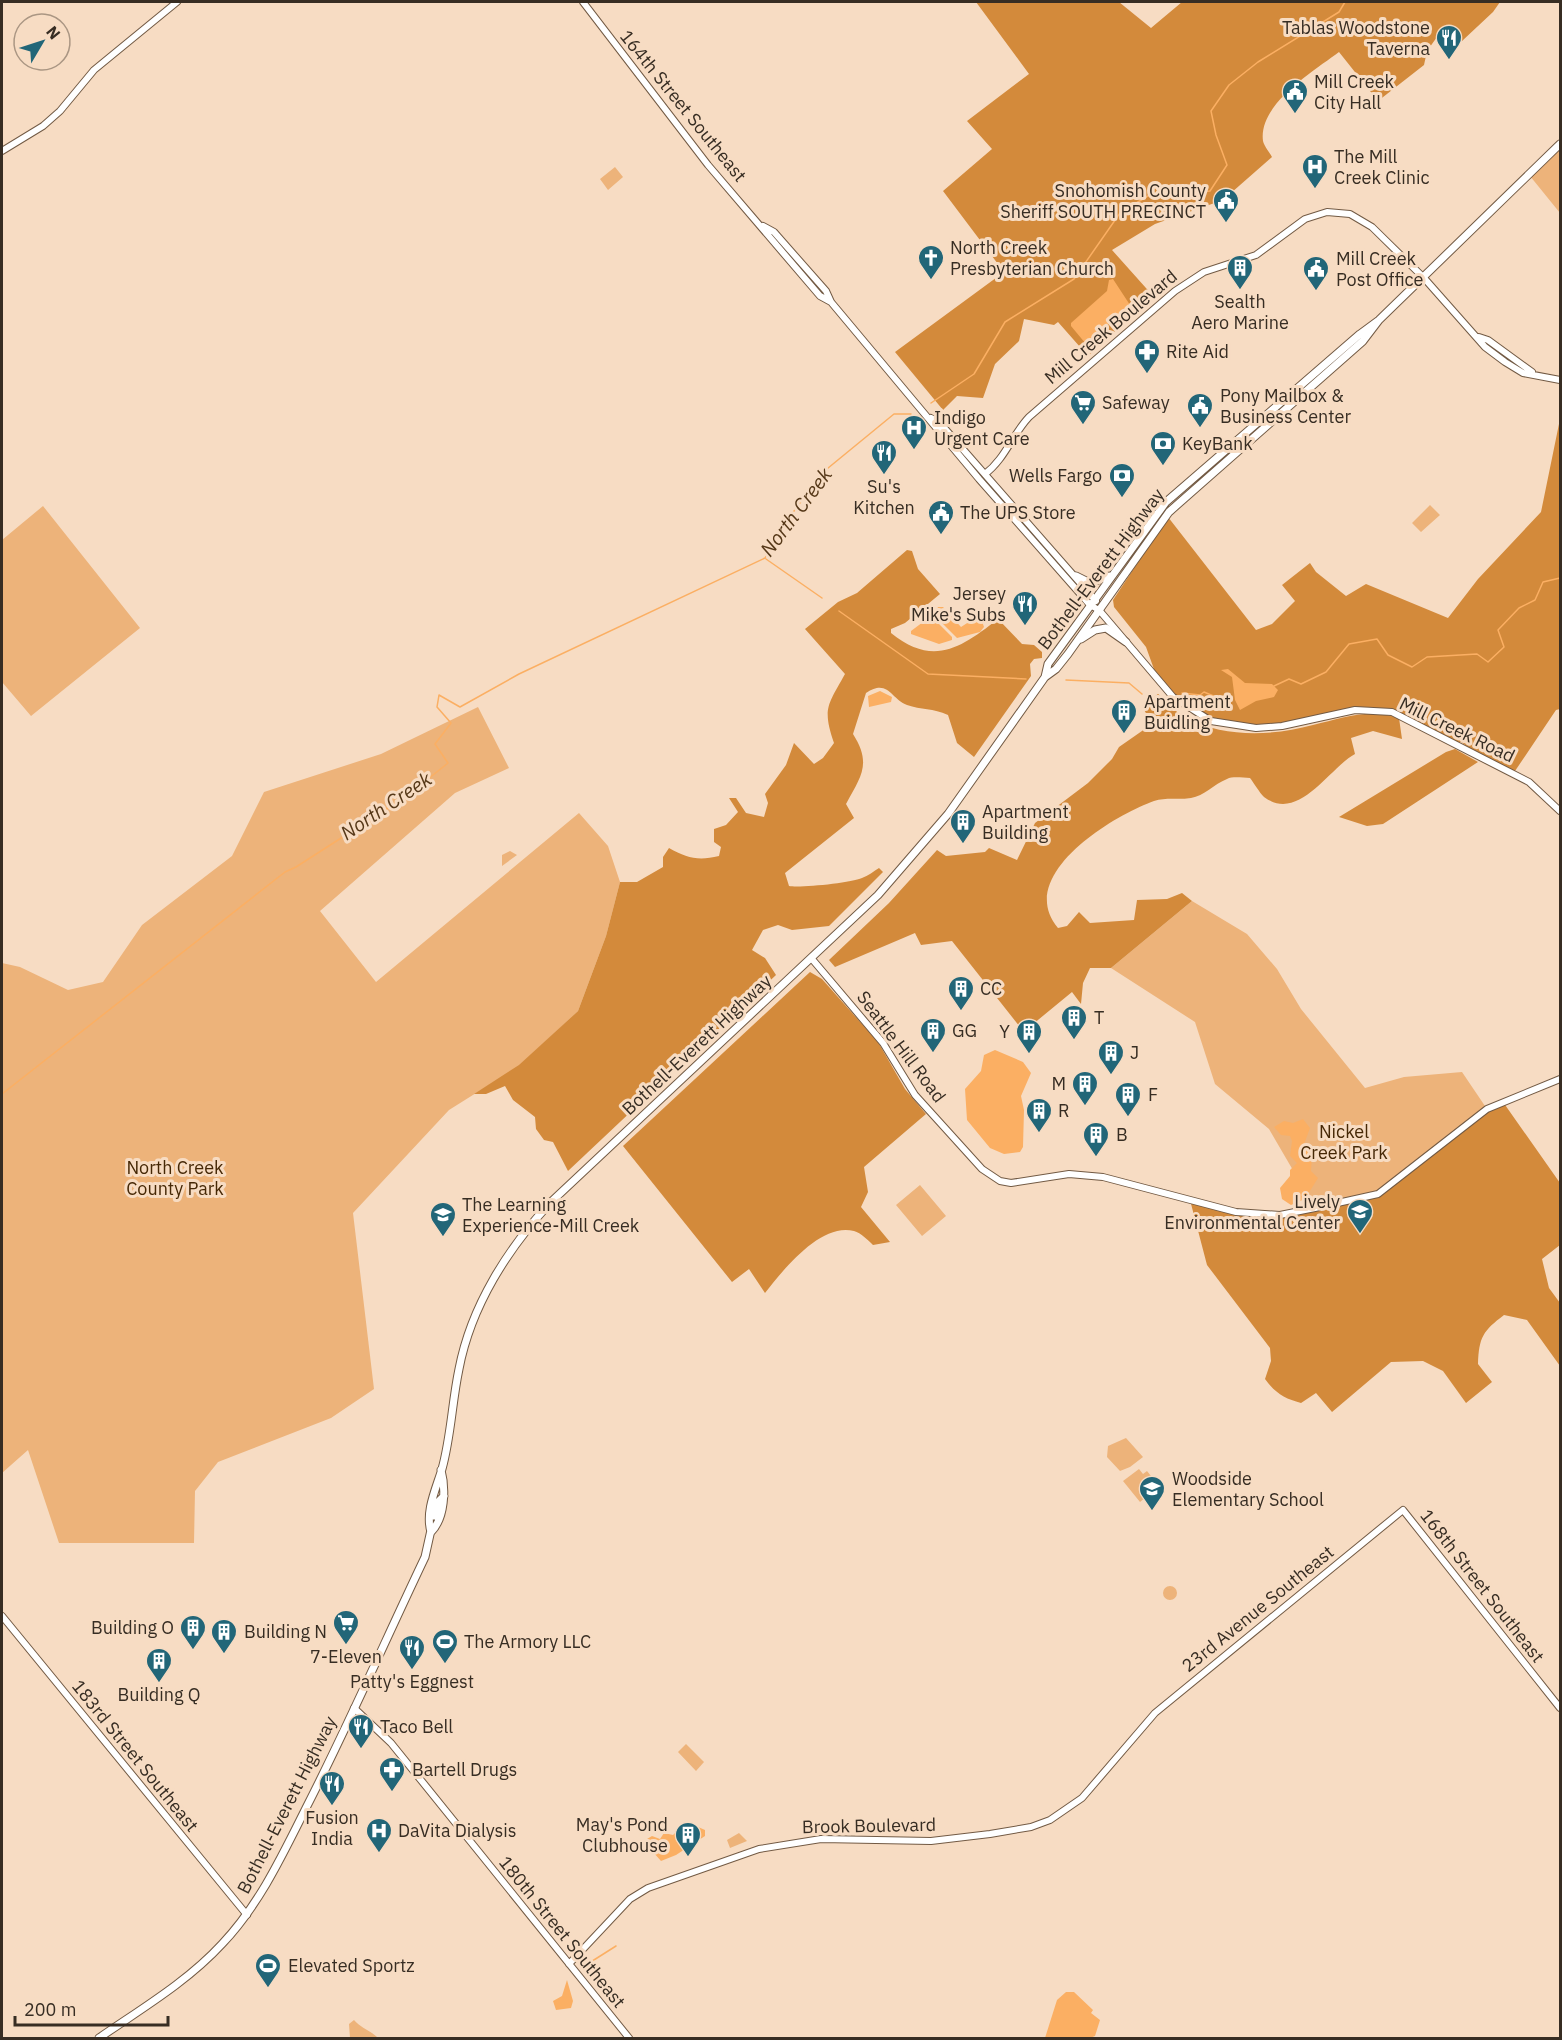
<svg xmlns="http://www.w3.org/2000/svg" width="1562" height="2040" font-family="'IBM Plex Sans',sans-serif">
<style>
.green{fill:#edb37a}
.forest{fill:#d38a3b}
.water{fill:#fbaf63}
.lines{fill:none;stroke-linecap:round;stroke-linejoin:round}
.stream{stroke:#fbaf63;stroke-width:1.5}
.secondary-casing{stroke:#725a44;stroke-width:8}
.primary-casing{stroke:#725a44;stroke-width:9}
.secondary{stroke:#fff;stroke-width:6}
.primary{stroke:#fff;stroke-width:7}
.labels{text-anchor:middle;stroke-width:6;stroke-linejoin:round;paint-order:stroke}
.poi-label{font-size:18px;fill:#372d23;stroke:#f7dcc3;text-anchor:start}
.street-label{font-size:18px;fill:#372d23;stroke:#f7dcc3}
.park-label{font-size:18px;fill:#462806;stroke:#f7dcc3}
.water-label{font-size:20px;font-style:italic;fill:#563818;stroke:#f7dcc3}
</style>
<rect width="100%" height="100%" fill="#f7dcc3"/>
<path class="green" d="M1560,148v65l-30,-37z
M615,167l8,10 -15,13 -8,-11z
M1430,505l10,10 -19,17 -9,-9z
M43,506l97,122 -109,88 -29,-34v-142z
M478,707l31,61 -54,25 -135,118 56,71 203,-169 29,33 12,36 -14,54 -28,75 -59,55 -70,44 -96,103 21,176 -43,29 -113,44 -23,29 -1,52h-135l-31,-93 -26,23v-510l18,4 48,23 35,-8 39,-57 90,-69 32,-64 117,-38z
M510,851l7,4 -15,11v-11z
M1192,901l55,33 30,35 24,40 64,79 39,-11 58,-5 25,37 -109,85 -63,14 -46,-79 -54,-45 -20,-62 -84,-54z
M920,1185l26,31 -24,20 -26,-31z
M1126,1438l17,19 -13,10 -10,4 -13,-14 1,-11z
M1139,1469l4,5 4,-3 12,15 -19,16 -17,-21z
M1163 1593a7 7 0 1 1 14 0a7 7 0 1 1-14 0Z
M686,1744l18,18 -8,9 -18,-19z
M739,1833l8,8 -17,7 -3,-8z
M354,2020c7,8 17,11 24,18h-28l-1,-14z"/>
<path class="forest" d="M976,2h143l32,26 31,-26h318l-7,10 -31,29 -25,-4 -10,14 -3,14 -46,36 -39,-49c-25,19 -81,52 -76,89 1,5 7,12 9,16l-49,43 -68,24 -43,26 42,47 -66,59 -30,-34 -4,3 -30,-6 -5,22 -24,23 -12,34 -26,-2 -14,14 -48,-58 109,-80 -61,-81 49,-42 -25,-28 62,-47z
M1560,419v290l-4,1 -43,64 -29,-15 -23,-17 -8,1 -47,-26 -33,-8 -117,19 -45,-7 -52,-38 -13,-36 -32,-40 -1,-7 55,-83 88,113 16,-6 23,-23 -13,-16 28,-22 6,9 30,24 20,-12 82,34 30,-39 63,-67z
M907,550l5,1 6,18 22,25 -35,29 -14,6v4c42,34 70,15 107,-14l24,25 12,1 8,7v6l-8,1 -4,5 1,12 -57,81 -17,-14 -9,-28c-15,-7 -27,-5 -41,-10 -16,-6 -19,-27 -41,-12l-13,41c19,30 8,42 -7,70l8,14 -69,55 4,13c11,2 62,-3 73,-8 6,-2 12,-7 17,-10l4,4 -54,54 -37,4 -14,-5 -15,5 -11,20 13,8 11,17 -208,196 -15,-29 -9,-2 -8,-11 -1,-12 -22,-17 -8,-14 -19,8h-12l45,-29 59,-54 28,-75 14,-54h17l26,-15v-10l6,-9c18,10 29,13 50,8l2,-9 -7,-5v-13l12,-4 12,-13 -9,-14h7l10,15 18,4 4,-14 -3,-9 21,-29 8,-22 20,21 9,-6 11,-15c-12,-35 -6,-38 11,-69l-40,-45 33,-27 19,-9z
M1158,694c10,7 16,18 28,24 39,20 86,18 127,7 30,-7 55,-17 86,-7l3,21 -29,-8 -22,7 4,16c-26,14 -56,69 -91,43 -5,-5 -10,-14 -14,-19 -7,0 -17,-2 -23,1 -13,5 -23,17 -36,19 -13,2 -25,-1 -37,3 -42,15 -140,75 -96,127l9,-2 12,-14 11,11 44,-3 3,-20 30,-1 15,-6 10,8 -81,67h-21l-7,15 -2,21 -9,-12 -45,37 -7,-2 -68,-86 -31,4 -6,-12 -80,34 -6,-7 60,-57 48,-53 9,6 39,-4 4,-4 28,12 18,-37 53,-40 24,-24 7,-12 33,-23 -10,-18z
M1455,749l23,13 -95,62 -16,2 -28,-9 107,-65z
M810,972l12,7 56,63 27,47 21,25 -62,53 4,25 -7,15 29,35 -17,3c-5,-5 -12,-12 -19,-14 -33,-9 -71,39 -89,62l-16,-24 -17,13 -109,-136z
M1503,1102l57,81v62l-18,14 7,29 11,15v63l-33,-46 -23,-5c-21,16 -25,22 -26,49l14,18 -26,21 -23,-32 -20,-10 -32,1 -59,50 -16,-19 -15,10c-16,-4 -26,-10 -36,-24l6,-18 -1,-13 -63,-83 -17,-65 46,12 44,3 98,-21 109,-85z"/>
<path class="water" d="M1113,279l17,26 -44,39 -15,-18v-3l36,-32 2,-11z
M938,607h5l18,20 14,-9 7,3 2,6 -4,5 -23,6 -23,-23z
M931,616l21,21v3l-13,4 -28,-10v-3z
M1228,669l17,14 27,1 6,6 -4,7 -18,4 -16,9 -5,-10 -3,-23 -11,-7z
M880,691l12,6 -1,5 -22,5 -1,-11z
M995,1050l28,12 8,11 -10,23 3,14 -1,37 -3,5 -16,2 -14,-6 -23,-28 -2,-31 16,-18 3,-16z
M1303,1119l7,9 -7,19 9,8 -1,16 7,7 -13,21 -14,6 -9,-6 -2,-11 10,-12v-6l7,-7 -7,-7 2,-15 -2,-5 -9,-1 -7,-8 10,-6 9,2z
M689,1823l16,7v6l-29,19 -15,6 -8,-9 2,-8 -8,-5 5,-3 8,3 4,-6 9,2 9,-9z
M567,1980l6,21 -2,7 -15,2 -3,-9 9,-5z
M1066,1992h8l19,18 -2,3 9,7 -5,16 -5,2h-45l12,-38z"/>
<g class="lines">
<path class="stream" d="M931,403l43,-29 31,-52 69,-43 46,-66 31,-19 59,-3 17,-26 -11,-30 -5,-24 18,-26 29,-23 81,-50 6,-10
M766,559l56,39
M839,611l89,63 98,5
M1066,680l63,3 13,11
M1274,686l15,-7 12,5 25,-12 23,-28 28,-5 11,16 24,12 15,-10 50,-3 11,8 16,-15 -6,-17 21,-22 16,-8 8,-18 17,-4
M1182,693l18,2 4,-3 26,11
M1151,702l13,6h8
M2,1094l283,-222 11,-5 112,-72 40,-32 -13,-19 16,-21 -14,-16 2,-12 21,12 59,-33 246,-116 18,-32 39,-53 72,-59h17
M586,1965l30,-19"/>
<defs>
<path id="secondary" d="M583,2l125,163 112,131 11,6
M2,151l41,-25 17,-15 34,-41 83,-68
M763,226l11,6 52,59 5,11 148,177 111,126 9,5 74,87 38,24 45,7 26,-2 73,-16 37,2 137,70 31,29
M1479,337l9,3 44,32
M931,418l8,4 157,179
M985,474c20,-15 27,-39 44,-57l146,-126 29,-19 52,-17 49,-36 22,-7 23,2 22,13 52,51 61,69 20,15 18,11 37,7
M812,959l71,84 32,52 67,74 18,12 11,2 58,-9 34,3 133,35 44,3 35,-7 63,-14 109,-85 73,-30
M2,1616l245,299
M354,1708l37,35 238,295
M569,1964l61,-65 18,-11 111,-39 62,-10 110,2 59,-7 41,-7 19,-7 32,-22 73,-85 248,-203 157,198"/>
<path id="primary" d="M1076,576l14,7 19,-7
M1081,639l14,-9 11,-2 20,14
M1045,677l3,-13 118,-162 194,-168 19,-14 181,-176
M434,1516l3,-13 7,-7
M431,1532c-6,-21 5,-43 11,-63 9,-32 10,-67 17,-100 12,-63 49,-121 92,-167l327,-307 70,-81 97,-137 11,-8 12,-15 101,-142 194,-171 16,-21
M431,1532c14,-14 15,-43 10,-62
M99,2038c42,-29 88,-56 123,-94 37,-39 60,-88 84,-136 42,-82 79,-167 119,-251l6,-27"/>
</defs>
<use href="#secondary" class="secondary-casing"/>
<use href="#primary" class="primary-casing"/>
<use href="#secondary" class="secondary"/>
<use href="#primary" class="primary"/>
</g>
<defs>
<symbol id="restaurant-pin" viewBox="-11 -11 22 30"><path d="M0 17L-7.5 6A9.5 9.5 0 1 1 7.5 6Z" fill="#226678" stroke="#f7dcc3"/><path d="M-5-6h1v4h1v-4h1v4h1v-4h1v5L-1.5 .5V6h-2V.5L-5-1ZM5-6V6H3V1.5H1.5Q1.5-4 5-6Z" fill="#fff"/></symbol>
<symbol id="civic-pin" viewBox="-11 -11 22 30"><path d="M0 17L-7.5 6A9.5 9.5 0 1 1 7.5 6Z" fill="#226678" stroke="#f7dcc3"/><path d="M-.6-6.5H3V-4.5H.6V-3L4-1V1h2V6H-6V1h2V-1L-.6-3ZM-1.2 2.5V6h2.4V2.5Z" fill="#fff"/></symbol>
<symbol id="hospital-pin" viewBox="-11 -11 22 30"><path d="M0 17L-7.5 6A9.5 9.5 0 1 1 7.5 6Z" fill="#226678" stroke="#f7dcc3"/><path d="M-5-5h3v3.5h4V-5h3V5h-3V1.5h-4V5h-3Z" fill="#fff"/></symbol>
<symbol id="church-pin" viewBox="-11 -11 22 30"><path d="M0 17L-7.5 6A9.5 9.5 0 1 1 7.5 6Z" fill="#226678" stroke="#f7dcc3"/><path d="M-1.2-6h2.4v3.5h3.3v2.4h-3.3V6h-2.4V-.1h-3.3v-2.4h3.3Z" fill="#fff"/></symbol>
<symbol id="building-pin" viewBox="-11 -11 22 30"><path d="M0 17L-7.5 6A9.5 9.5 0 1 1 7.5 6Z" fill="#226678" stroke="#f7dcc3"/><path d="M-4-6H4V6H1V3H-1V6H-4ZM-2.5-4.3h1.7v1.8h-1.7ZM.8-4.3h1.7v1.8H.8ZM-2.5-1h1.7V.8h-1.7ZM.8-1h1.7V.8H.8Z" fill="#fff"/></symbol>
<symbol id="pharmacy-pin" viewBox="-11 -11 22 30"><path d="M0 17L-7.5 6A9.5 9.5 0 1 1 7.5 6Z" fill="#226678" stroke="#f7dcc3"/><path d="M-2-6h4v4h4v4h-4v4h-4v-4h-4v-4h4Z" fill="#fff"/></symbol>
<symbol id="supermarket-pin" viewBox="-11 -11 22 30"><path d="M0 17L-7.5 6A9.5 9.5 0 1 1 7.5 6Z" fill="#226678" stroke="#f7dcc3"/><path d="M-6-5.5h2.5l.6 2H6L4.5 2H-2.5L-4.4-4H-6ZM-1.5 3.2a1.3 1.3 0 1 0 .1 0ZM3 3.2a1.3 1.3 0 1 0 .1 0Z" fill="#fff"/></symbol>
<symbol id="bank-pin" viewBox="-11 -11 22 30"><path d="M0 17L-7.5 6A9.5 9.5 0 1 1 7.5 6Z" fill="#226678" stroke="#f7dcc3"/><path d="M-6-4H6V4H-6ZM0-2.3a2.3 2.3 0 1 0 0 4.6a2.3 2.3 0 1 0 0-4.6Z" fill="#fff"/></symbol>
<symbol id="school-pin" viewBox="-11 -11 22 30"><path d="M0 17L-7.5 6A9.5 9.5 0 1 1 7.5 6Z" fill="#226678" stroke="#f7dcc3"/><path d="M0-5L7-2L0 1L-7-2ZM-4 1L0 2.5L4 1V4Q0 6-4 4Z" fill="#fff"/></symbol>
<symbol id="stadium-pin" viewBox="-11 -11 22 30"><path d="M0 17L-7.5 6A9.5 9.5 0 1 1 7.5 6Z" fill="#226678" stroke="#f7dcc3"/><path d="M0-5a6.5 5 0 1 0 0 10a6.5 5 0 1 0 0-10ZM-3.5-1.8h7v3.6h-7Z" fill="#fff"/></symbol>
</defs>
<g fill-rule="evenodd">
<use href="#restaurant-pin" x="1434" y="23" width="30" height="40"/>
<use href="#civic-pin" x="1280" y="77" width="30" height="40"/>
<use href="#hospital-pin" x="1300" y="152" width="30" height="40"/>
<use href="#civic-pin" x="1211" y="186" width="30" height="40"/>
<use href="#church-pin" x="916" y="243" width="30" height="40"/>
<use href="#building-pin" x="1225" y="253" width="30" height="40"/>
<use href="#civic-pin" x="1301" y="254" width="30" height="40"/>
<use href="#pharmacy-pin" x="1132" y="337" width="30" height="40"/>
<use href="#supermarket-pin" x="1068" y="388" width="30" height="40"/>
<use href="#civic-pin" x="1185" y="391" width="30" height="40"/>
<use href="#hospital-pin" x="899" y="413" width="30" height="40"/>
<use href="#bank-pin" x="1148" y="429" width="30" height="40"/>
<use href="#restaurant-pin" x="869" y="438" width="30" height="40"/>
<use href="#bank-pin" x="1107" y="461" width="30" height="40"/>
<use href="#civic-pin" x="926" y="498" width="30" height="40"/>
<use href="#restaurant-pin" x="1010" y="589" width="30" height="40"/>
<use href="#building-pin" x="1109" y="697" width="30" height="40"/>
<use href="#building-pin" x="948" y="807" width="30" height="40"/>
<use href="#building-pin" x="946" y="974" width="30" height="40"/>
<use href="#building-pin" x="1059" y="1003" width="30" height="40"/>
<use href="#building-pin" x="918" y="1016" width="30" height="40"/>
<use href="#building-pin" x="1014" y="1017" width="30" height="40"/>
<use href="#building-pin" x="1096" y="1038" width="30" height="40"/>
<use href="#building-pin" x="1070" y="1069" width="30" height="40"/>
<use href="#building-pin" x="1113" y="1080" width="30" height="40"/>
<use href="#building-pin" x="1024" y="1096" width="30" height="40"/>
<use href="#building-pin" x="1081" y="1120" width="30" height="40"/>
<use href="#school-pin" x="1345" y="1197" width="30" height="40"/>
<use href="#school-pin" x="428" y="1200" width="30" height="40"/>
<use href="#school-pin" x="1137" y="1474" width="30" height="40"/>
<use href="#supermarket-pin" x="331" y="1608" width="30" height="40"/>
<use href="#building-pin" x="178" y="1613" width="30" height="40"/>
<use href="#building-pin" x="209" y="1617" width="30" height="40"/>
<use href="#stadium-pin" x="430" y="1627" width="30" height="40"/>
<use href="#restaurant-pin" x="397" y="1633" width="30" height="40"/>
<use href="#building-pin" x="144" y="1646" width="30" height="40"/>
<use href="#restaurant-pin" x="346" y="1712" width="30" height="40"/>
<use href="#pharmacy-pin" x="377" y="1755" width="30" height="40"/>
<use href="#restaurant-pin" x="317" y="1769" width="30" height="40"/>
<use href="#hospital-pin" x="364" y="1816" width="30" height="40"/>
<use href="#building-pin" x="673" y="1820" width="30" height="40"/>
<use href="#stadium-pin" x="253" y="1951" width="30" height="40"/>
</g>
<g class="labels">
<g class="poi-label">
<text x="1430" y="34" text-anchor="end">Tablas Woodstone<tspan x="1430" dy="21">Taverna</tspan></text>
<text x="1314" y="88">Mill Creek<tspan x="1314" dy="21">City Hall</tspan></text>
<text x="1334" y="163">The Mill<tspan x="1334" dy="21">Creek Clinic</tspan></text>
<text x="1206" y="197" text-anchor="end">Snohomish County<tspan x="1206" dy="21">Sheriff SOUTH PRECINCT</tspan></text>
<text x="950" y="254">North Creek<tspan x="950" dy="21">Presbyterian Church</tspan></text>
<text x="1336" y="265">Mill Creek<tspan x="1336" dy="21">Post Office</tspan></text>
<text x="1240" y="308" text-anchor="middle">Sealth<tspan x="1240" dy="21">Aero Marine</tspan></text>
<text x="1166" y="358">Rite Aid</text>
<text x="1220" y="402">Pony Mailbox &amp;<tspan x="1220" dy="21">Business Center</tspan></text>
<text x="1102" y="409">Safeway</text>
<text x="934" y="424">Indigo<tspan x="934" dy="21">Urgent Care</tspan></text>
<text x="1182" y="450">KeyBank</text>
<text x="1102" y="482" text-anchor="end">Wells Fargo</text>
<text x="884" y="493" text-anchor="middle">Su's<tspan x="884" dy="21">Kitchen</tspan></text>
<text x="960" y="519">The UPS Store</text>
<text x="1006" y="600" text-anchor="end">Jersey<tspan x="1006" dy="21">Mike's Subs</tspan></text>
<text x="1144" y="708">Apartment<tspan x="1144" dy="21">Buidling</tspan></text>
<text x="982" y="818">Apartment<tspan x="982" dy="21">Building</tspan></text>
<text x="980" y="995">CC</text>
<text x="1094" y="1024">T</text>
<text x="952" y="1037">GG</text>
<text x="1010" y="1038" text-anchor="end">Y</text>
<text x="1130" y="1059">J</text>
<text x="1066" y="1090" text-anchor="end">M</text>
<text x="1148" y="1101">F</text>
<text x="1058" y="1117">R</text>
<text x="1116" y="1141">B</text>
<text x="1340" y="1208" text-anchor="end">Lively<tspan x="1340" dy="21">Environmental Center</tspan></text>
<text x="462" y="1211">The Learning<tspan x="462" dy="21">Experience-Mill Creek</tspan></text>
<text x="1172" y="1485">Woodside<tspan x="1172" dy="21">Elementary School</tspan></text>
<text x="174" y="1634" text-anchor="end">Building O</text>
<text x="244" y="1638">Building N</text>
<text x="464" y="1648">The Armory LLC</text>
<text x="346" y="1663" text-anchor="middle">7-Eleven</text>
<text x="412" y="1688" text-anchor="middle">Patty's Eggnest</text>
<text x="159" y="1701" text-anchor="middle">Building Q</text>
<text x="380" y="1733">Taco Bell</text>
<text x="412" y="1776">Bartell Drugs</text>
<text x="332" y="1824" text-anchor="middle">Fusion<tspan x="332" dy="21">India</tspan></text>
<text x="668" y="1831" text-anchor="end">May's Pond<tspan x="668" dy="21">Clubhouse</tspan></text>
<text x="398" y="1837">DaVita Dialysis</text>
<text x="288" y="1972">Elevated Sportz</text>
</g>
<g class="street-label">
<text transform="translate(683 106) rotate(51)" y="6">164th Street Southeast</text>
<text transform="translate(1111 327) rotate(-40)" y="6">Mill Creek Boulevard</text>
<text transform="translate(1101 569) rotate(-53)" y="6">Bothell-Everett Highway</text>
<text transform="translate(1457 730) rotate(26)" y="6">Mill Creek Road</text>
<text transform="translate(697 1045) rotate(-43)" y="6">Bothell-Everett Highway</text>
<text transform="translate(901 1047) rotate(53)" y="6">Seattle Hill Road</text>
<text transform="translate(1482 1586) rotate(52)" y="6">168th Street Southeast</text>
<text transform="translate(1258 1609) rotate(-39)" y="6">23rd Avenue Southeast</text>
<text transform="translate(135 1756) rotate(51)" y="6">183rd Street Southeast</text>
<text transform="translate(287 1805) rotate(-63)" y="6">Bothell-Everett Highway</text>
<text transform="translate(869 1826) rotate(-1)" y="6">Brook Boulevard</text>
<text transform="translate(562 1932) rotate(51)" y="6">180th Street Southeast</text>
</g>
<g class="park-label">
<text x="1344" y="1138">Nickel<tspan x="1344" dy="21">Creek Park</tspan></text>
<text x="175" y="1174">North Creek<tspan x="175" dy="21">County Park</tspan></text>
</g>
<g class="water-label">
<text transform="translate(796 512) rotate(-53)" y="7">North Creek</text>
<text transform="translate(386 806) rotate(-34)" y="7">North Creek</text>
</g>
</g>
<rect width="1562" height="2040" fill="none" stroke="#372d23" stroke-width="6"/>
<g transform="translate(42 42) rotate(51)"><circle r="28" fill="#f7dcc3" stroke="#aa9683" stroke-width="1.5"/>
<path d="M0-4.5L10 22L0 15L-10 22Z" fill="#226678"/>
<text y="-9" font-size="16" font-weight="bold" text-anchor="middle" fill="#372d23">N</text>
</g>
<path d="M15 2016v9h153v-9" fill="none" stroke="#372d23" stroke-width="3"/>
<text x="24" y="2016" font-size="18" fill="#372d23" stroke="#f7dcc3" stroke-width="4.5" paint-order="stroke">200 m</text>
</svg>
